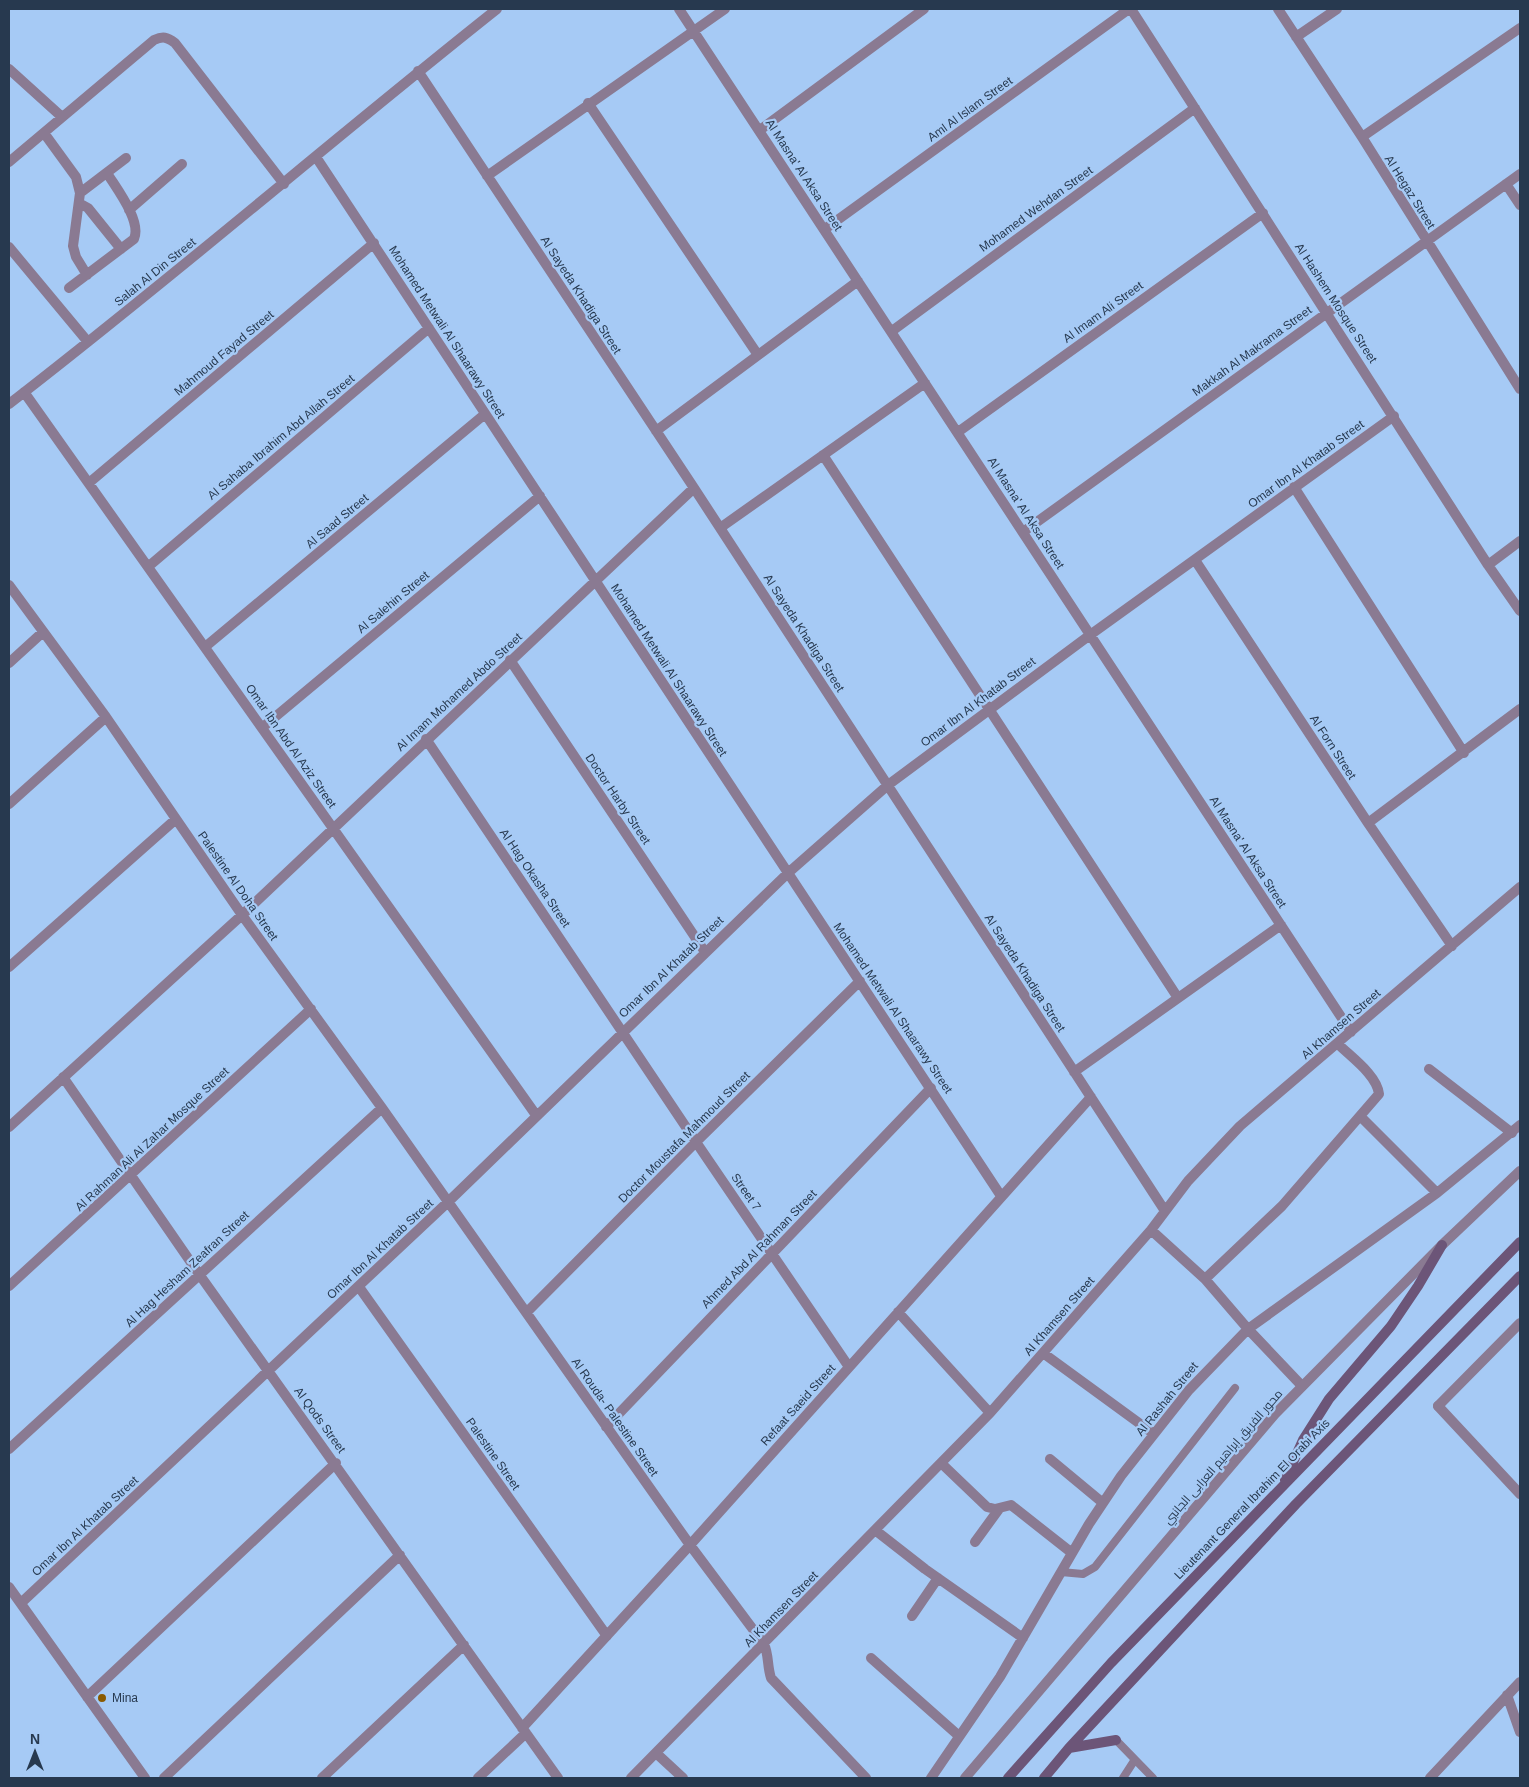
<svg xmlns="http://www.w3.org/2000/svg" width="1529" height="1787" font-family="Arial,Cairo,sans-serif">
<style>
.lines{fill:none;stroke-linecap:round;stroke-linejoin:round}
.service{stroke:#8a7a92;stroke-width:8}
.minor{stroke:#8a7a92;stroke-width:10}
.tertiary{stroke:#8a7a92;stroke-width:10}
.secondary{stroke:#6c5578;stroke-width:10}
.poi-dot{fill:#8a5a00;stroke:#a6caf5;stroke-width:2}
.labels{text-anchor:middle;stroke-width:4.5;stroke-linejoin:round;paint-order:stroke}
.street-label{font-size:12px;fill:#27394f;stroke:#a6caf5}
.poi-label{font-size:12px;fill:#27394f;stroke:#a6caf5;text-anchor:start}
</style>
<rect width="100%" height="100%" fill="#a6caf5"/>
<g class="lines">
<path class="service" d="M1061,1572l22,2 12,-7 140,-179
M1116,1740l37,38
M1123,1778l11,-17"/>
<path class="minor" d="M679,9l672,1023
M1131,9l357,556 32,46
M1278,9l84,128 158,252
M1296,37l41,-28
M9,69l53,48
M418,71l276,417 471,723
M588,103l170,252
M760,130l164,-121
M44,133l32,44 4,16 -7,53 3,11 11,18
M1362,137l158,-109
M316,157l685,1039
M9,162l145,-122c9,-4 13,-3 21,3l109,141
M487,176l238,-167
M1506,184l14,21
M80,193l46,-35
M79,203l9,5 33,41
M129,210l53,-46
M825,229l304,-220
M9,247l79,95
M69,288l65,-49c8,-18 -18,-51 -27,-66
M892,331l303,-223
M24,392l512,723
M9,404c166,-128 324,-265 488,-395
M656,431l202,-150
M958,432l305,-219
M823,455l355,543
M90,482l284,-239
M1294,487l170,266
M720,528l205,-145
M1023,532l497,-358
M1195,560l173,263 84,123
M1488,565l32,-24
M149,566l280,-238
M9,585l97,132 136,198 140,193 308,437 74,99c5,11 3,22 7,34l95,100
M205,647l280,-233
M510,660l195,292
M9,663l34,-31
M263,727l277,-231
M426,739l270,403 153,225
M9,804l97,-87
M1368,823l152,-114
M9,967l167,-148
M1429,1069l83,64
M1074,1072l207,-147
M63,1077l136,197 359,504
M1361,1117l76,76
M9,1127l233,-212 452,-427
M1151,1230l54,49 43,50 54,57
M1205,1279l77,-73 97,-112c-2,-19 -28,-37 -41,-50
M9,1286l302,-277
M359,1287l248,349
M527,1312l169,-170 164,-161
M898,1312l92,101
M1043,1353l111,81
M1438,1406l82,88
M606,1427l325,-339
M9,1449l373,-341
M1050,1459l53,44
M941,1463l46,44 8,2 16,-4 61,48
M875,1530l50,39 98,69
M975,1542l24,-33
M9,1587l136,191
M21,1603l427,-401 340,-329 100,-88 202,-150 304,-219
M912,1616l26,-38
M871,1658l88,78
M1507,1695l13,37
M87,1697l249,-234
M522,1728l168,-183 401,-448
M656,1753l27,25
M164,1778l236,-223
M322,1778l142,-133
M478,1778l48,-45
M631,1778l359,-365 161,-183 37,-49 52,-55 280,-239
M931,1778l69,-101 89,-153 32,-48 68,-86 59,-61 189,-136 83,-68
M1430,1778l90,-96"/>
<path class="tertiary" d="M1438,1406l82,-83
M965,1778l310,-364 167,-169 78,-74"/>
<path class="secondary" d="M1285,1480l18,-40 26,-41 62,-73 27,-40 24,-41
M1069,1748l47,-8
M1008,1778l103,-115 409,-421
M1044,1778l25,-30 227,-244 224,-228"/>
</g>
<circle class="poi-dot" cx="102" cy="1698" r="5"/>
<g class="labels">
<g class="street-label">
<text transform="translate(970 109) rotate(-36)" y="4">Aml Al Islam Street</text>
<text transform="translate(804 175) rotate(57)" y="4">Al Masna' Al Aksa Street</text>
<text transform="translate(1410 192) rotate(58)" y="4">Al Hegaz Street</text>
<text transform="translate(1036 209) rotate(-36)" y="4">Mohamed Wehdan Street</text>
<text transform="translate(155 272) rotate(-39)" y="4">Salah Al Din Street</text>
<text transform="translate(581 295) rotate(57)" y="4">Al Sayeda Khadiga Street</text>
<text transform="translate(1336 303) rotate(57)" y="4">Al Hashem Mosque Street</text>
<text transform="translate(1103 312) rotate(-36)" y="4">Al Imam Ali Street</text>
<text transform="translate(447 332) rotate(57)" y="4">Mohamed Metwali Al Shaarawy Street</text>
<text transform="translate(1252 351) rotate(-36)" y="4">Makkah Al Makrama Street</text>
<text transform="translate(224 353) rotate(-40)" y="4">Mahmoud Fayad Street</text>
<text transform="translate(281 437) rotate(-40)" y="4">Al Sahaba Ibrahim Abd Allah Street</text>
<text transform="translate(1306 464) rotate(-36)" y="4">Omar Ibn Al Khatab Street</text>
<text transform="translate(1026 513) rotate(57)" y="4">Al Masna' Al Aksa Street</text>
<text transform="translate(337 521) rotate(-40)" y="4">Al Saad Street</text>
<text transform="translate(393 602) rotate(-40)" y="4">Al Salehin Street</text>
<text transform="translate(804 633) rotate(57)" y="4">Al Sayeda Khadiga Street</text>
<text transform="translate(669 670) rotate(57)" y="4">Mohamed Metwali Al Shaarawy Street</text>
<text transform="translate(459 692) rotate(-43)" y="4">Al Imam Mohamed Abdo Street</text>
<text transform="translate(978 702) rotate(-37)" y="4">Omar Ibn Al Khatab Street</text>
<text transform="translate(291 746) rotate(55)" y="4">Omar Ibn Abd Al Aziz Street</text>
<text transform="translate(1333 747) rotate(57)" y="4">Al Forn Street</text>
<text transform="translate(618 799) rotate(56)" y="4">Doctor Harby Street</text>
<text transform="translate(1248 852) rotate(57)" y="4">Al Masna' Al Aksa Street</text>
<text transform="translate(535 878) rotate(56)" y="4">Al Hag Okasha Street</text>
<text transform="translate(238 886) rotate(55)" y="4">Palestine Al Doha Street</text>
<text transform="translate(671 967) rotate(-44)" y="4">Omar Ibn Al Khatab Street</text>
<text transform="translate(1025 973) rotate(57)" y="4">Al Sayeda Khadiga Street</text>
<text transform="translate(893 1008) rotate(56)" y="4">Mohamed Metwali Al Shaarawy Street</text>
<text transform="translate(1341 1024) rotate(-41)" y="4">Al Khamsen Street</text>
<text transform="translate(684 1137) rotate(-45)" y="4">Doctor Moustafa Mahmoud Street</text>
<text transform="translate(152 1139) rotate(-43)" y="4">Al Rahman Ali Al Zahar Mosque Street</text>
<text transform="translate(746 1192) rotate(55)" y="4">Street 7</text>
<text transform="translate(380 1249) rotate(-43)" y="4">Omar Ibn Al Khatab Street</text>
<text transform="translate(759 1249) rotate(-46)" y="4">Ahmed Abd Al Rahman Street</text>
<text transform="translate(187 1269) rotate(-43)" y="4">Al Hag Hesham Zeafran Street</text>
<text transform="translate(1059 1316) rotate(-49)" y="4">Al Khamsen Street</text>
<text transform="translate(1167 1399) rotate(-51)" y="4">Al Rashah Street</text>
<text transform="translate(798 1405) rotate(-48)" y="4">Refaat Saeid Street</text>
<text transform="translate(615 1417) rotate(55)" y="4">Al Rouda- Palestine Street</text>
<text transform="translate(320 1420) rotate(54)" y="4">Al Qods Street</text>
<text transform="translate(493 1454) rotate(55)" y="4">Palestine Street</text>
<text transform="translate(1223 1457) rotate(-49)" y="4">محور الفريق إبراهيم العرابى الجانبي</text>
<text transform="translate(1252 1499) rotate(-46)" y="4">Lieutenant General Ibrahim El Orabi Axis</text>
<text transform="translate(85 1526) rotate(-43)" y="4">Omar Ibn Al Khatab Street</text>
<text transform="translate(781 1609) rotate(-46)" y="4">Al Khamsen Street</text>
</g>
<g class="poi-label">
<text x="112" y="1702">Mina</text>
</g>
</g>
<rect width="1529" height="1787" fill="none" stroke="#27394f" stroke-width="20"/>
<g transform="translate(35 1752)" stroke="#a6caf5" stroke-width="4" paint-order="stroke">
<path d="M0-4L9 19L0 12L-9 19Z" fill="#27394f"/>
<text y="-8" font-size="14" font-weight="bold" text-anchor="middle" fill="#27394f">N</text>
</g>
</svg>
